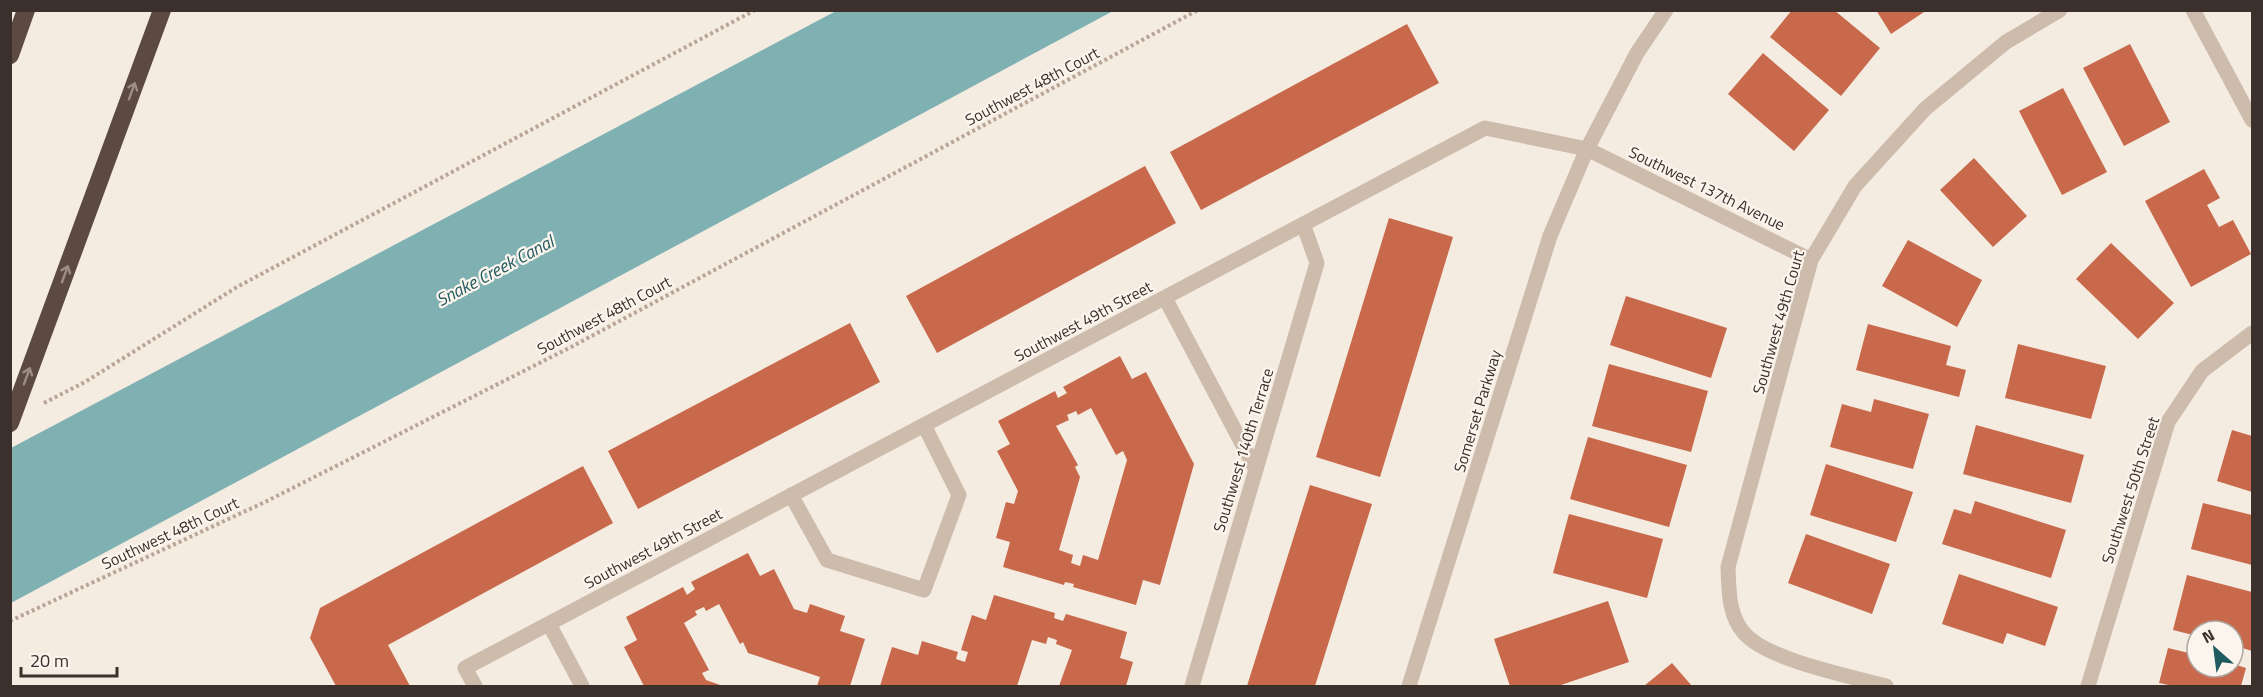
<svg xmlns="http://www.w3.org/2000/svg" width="2263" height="697" font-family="'Titillium Web',sans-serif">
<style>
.water{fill:#7fb0b2}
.building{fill:#c8694b;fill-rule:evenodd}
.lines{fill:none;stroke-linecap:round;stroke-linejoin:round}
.path{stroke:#b9a596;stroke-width:4;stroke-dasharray:3 3;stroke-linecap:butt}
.service{stroke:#cdbbac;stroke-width:15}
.minor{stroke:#cdbbac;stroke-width:15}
.motorway{stroke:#5c4a42;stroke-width:18}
.oneway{stroke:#9c8e87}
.labels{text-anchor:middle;stroke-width:4.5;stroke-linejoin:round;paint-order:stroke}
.street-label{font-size:16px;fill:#3b302b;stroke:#fbf5ee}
.water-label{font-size:18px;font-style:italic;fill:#1f5a5e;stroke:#fbf5ee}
</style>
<rect width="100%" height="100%" fill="#f4ebe1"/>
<path class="water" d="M836,11h277l-1102,592v-155z"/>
<path class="building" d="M1792,10h42l46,38 -39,48 -71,-59z
M1876,10h51l-36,24z
M1407,24l32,59 -238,127 -31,-58z
M2130,44l40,78 -46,24 -41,-78z
M1763,53l66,57 -35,41 -66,-57z
M2063,88l44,84 -45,23 -43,-84z
M1974,158l53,58 -34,31 -53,-57z
M1145,166l31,57 -239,130 -31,-57z
M2204,169l16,29 -13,7 12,22 14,-7 18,34 -60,33 -46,-86z
M1389,218l64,19 -73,240 -64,-20z
M1908,240l74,40 -25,47 -75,-41z
M2111,243l63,60 -36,36 -62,-60z
M1626,296l101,32 -16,50 -101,-33z
M850,323l30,59 -242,127 -30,-58z
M1868,324l83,22 -5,19 20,5 -7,27 -103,-27z
M2018,344l88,22 -15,53 -86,-21z
M1120,356l12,23 14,-7 48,92 -34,121 -17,-5 -7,25 -63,-18 1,-3 -9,-2 -1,3 -61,-18 7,-25 -14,-4 10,-36 8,2 4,-13 -21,-40 13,-7 -12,-23 57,-30 3,7 9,-5 -4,-6zM1091,408l25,47 7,-4 4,9 -29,100 -15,-5 -3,11 -9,-3 2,-8 -14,-5 21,-73 -5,-10 3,-2 -22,-39 13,-6 -2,-5 9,-4 2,4z
M1609,364l99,27 -17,61 -99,-26z
M1874,399l55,15 -16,55 -83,-22 12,-43 29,8z
M1976,425l108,30 -13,48 -108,-29z
M2232,430l20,6v56l-35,-11z
M1588,437l99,28 -18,62 -99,-28z
M1826,464l87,28 -17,50 -86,-27z
M583,466l30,57 -225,122 22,41h-74l-26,-48 10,-30z
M1310,485l62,19 -57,182h-68z
M1975,501l91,29 -15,48 -109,-34 12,-35 17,5z
M2203,503l49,12v50l-61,-16z
M1569,514l94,25 -16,59 -94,-25z
M1806,534l84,30 -18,50 -84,-31z
M748,553l12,23 14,-7 20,40 13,4 3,-9 35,12 -5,15 25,8 -15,47h-33l3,-9 -72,-24 -5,-11 -3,2 -21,-40 -13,7 -2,-4 -9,4 2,4 -13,8 25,47 -7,3 4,7 17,6h-79l-20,-39 13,-7 -11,-23 57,-30 4,8 8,-6 -4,-7z
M1959,574l99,33 -13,39 -38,-13 -4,11 -61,-20z
M2187,575l65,17v59l-19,-6v-14h-36v5l-24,-6z
M994,595l61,18 -1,5 9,3 3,-7 61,18 -7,26 13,4 -7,24h-67l13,-36 -16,-6 1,-4 -9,-3 -2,7 -14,-4 -15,46h-137l12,-39 26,8 4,-14 36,11 -2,7 9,3 3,-10 -7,-2 11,-35 14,5z
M1608,601l21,61 -71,24h-48l-16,-47z
M2168,648l29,7v12h36v-3l13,4 -5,18h-68l-14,-3z
M1672,663l20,23h-48z"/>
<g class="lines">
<path class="path" d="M44,403l41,-21 152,-95 518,-277
M10,621l255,-119 308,-156 625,-336"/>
<path class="service" d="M791,495l36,65 97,30 35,-95 -35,-70
M549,624l33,62"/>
<path class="minor" d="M2193,10l59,110
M1165,298l91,172
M475,686l-10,-18 1020,-540 102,21 224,111
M1192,686l125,-423 -14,-39
M1409,686l141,-450 37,-87 50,-96 29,-43
M1886,686c-36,-10 -119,-26 -142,-53 -16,-18 -15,-44 -16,-66l83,-307 44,-74 70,-77 81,-67 54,-32
M2088,686l80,-264 34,-51 50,-38"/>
<path class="motorway" d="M10,55l16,-45
M10,423l152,-413"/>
</g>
<defs><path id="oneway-shaft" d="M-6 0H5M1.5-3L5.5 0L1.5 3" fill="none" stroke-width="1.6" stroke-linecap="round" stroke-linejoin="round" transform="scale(1.5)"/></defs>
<g class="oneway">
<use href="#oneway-shaft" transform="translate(132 91) rotate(-70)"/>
<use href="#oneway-shaft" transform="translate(65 274) rotate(-70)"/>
<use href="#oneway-shaft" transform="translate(27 376) rotate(-70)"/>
</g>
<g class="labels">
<g class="street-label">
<text transform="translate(1032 86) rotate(-28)" y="6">Southwest 48th Court</text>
<text transform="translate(1707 188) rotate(26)" y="6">Southwest 137th Avenue</text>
<text transform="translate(604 315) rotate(-28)" y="6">Southwest 48th Court</text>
<text transform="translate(1083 321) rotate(-28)" y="6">Southwest 49th Street</text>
<text transform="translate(1778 322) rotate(-74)" y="6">Southwest 49th Court</text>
<text transform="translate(1477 411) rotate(-73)" y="6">Somerset Parkway</text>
<text transform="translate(1243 450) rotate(-73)" y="6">Southwest 140th Terrace</text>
<text transform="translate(2130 490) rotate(-72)" y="6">Southwest 50th Street</text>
<text transform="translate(170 533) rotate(-25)" y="6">Southwest 48th Court</text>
<text transform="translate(653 548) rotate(-28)" y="6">Southwest 49th Street</text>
</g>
<g class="water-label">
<text transform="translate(495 271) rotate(-28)" y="6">Snake Creek Canal</text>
</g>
</g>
<rect width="2263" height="697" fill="none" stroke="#3b302b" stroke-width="24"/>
<g transform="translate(2215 649) rotate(332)"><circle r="28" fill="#fbf5ee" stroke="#aea6a0" stroke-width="1.5"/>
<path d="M0-4.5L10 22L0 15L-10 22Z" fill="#1f5a5e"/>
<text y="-9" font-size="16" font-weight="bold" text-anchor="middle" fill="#3b302b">N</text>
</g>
<path d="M21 667v9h96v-9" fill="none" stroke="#3b302b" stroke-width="3"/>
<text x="30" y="667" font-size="18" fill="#3b302b" stroke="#fbf5ee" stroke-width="4.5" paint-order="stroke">20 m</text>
</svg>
